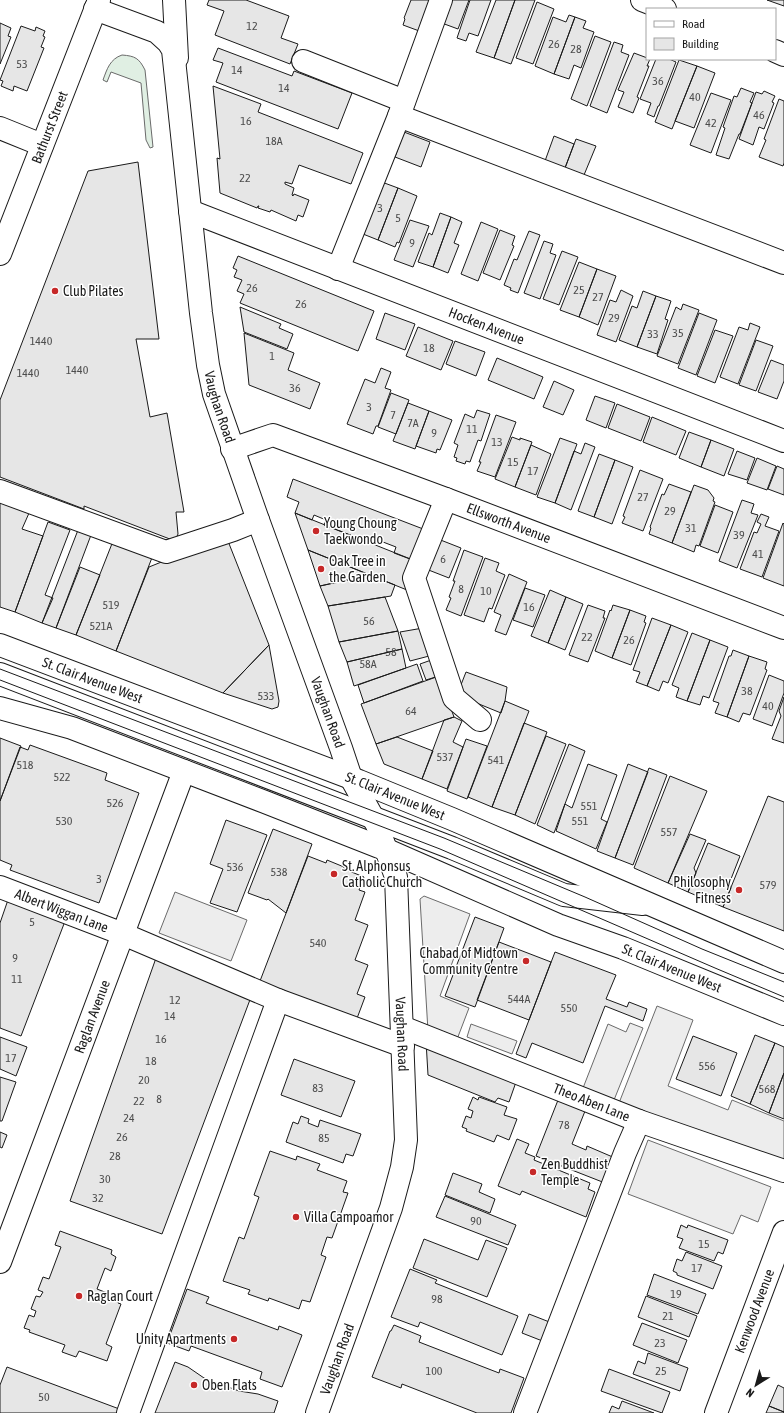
<svg xmlns="http://www.w3.org/2000/svg" width="784" height="1413" font-family="'Asap Condensed',sans-serif">
<style>
.green{fill:#e0efe3;stroke:#6a6a6a}
.parking{fill:#ededed;stroke:#6a6a6a}
.building{fill:#e6e6e6;stroke:#1a1a1a}
.lines{fill:none;stroke-linecap:round;stroke-linejoin:round}
.minor-casing{stroke:#1a1a1a;stroke-width:24}
.major-casing{stroke:#1a1a1a;stroke-width:24}
.minor{stroke:#fff;stroke-width:22}
.major{stroke:#fff;stroke-width:22}
.tram{stroke:#1a1a1a;stroke-width:1}
.poi-dot{fill:#c62828;stroke:#fff;stroke-width:1.5}
.labels{text-anchor:middle;stroke-width:3;stroke-linejoin:round;paint-order:stroke}
.number-label{font-size:12px;fill:#4d4d4d}
.street-label{font-size:14px;fill:#1a1a1a;stroke:#fff}
.poi-label{font-size:14px;fill:#1a1a1a;stroke:#fff;text-anchor:start}
</style>
<rect width="100%" height="100%" fill="#fff"/>
<path class="green" d="M122,55c13,1 17,3 23,15l8,77 -3,1 -4,-8 -5,-57 -30,-11 -4,10 -4,-2c4,-11 7,-21 19,-25z"/>
<path class="parking" d="M175,892l72,28 -16,41 -72,-28z
M424,896l46,18 -30,82 29,12 -13,34 -28,-11 -8,-132z
M657,1006l36,14 -25,66 60,24 4,-10 52,21v37l-3,8 -162,-63z
M630,1023l13,5 -29,72 -31,-12 25,-64 18,8z
M471,1024l46,17 -5,13 -45,-17z
M648,1140l123,47 -13,35 -17,-7 -8,19 -105,-40z"/>
<path class="building" d="M209,0h37l43,16 -8,22 17,6 -8,20 -75,-29 9,-24 -17,-6z
M411,0h25l-14,32 -19,-7 2,-6 -1,-1z
M448,0h21l-11,29 -19,-7z
M470,0h21l-13,36 -9,-3 -3,8 -9,-3z
M496,0h19l-21,58 -18,-6z
M515,0h20l-24,64 -17,-6z
M767,0h17v6z
M537,2l17,7 -21,55 -17,-6z
M569,15l6,2 -21,57 -19,-8 18,-49 13,5z
M575,17l11,4 -3,7 11,4 -13,36 -7,-3 -5,14 -15,-5z
M0,23l11,5 -3,8 3,1 -11,27z
M21,26l14,5 1,-4 9,4 -2,5 2,1 -4,10 3,1 -17,43 -13,-5 -1,5 -12,-5 2,-5 -3,-1z
M595,36l16,6 -24,64 -16,-7z
M614,42l9,3 -2,7 8,3 -22,58 -17,-7z
M218,48l74,28 2,-5 58,22 -14,36 -122,-47 7,-19 -10,-3z
M634,53l16,6 -3,7h2l-12,31 2,1 -6,15 -15,-6 6,-15 -6,-2z
M656,59h13l7,3 -17,44h-1l-4,11 -7,-3 4,-11 -11,-4z
M679,60l18,6 -25,63 -17,-7z
M697,66l18,7 -21,55 -19,-7z
M213,86l48,18 -3,8 105,41 -12,31 -52,-19 -7,19 -7,-2v2l9,4 -2,7 1,1 1,-2 15,6 -6,17 -5,-2 -2,6 -25,-11 -1,2 -12,-4 1,-2h-1l-1,2 -37,-15 -3,-35 3,1z
M741,88l13,5 -4,9 2,1 -12,31h-1l-10,25 -13,-4 9,-27 -2,-1 11,-31 3,1z
M764,91l11,5 -3,6 2,1 -10,26 -5,-2 -6,18 -14,-6 17,-47 6,2z
M711,93l20,7 -20,53 -21,-8z
M779,99l5,2v62l-1,3 -24,-9 7,-17 -2,-1z
M404,132l26,10 -9,25 -26,-10z
M554,136l20,8 -9,24 -20,-7z
M576,139l20,7 -12,29 -19,-7z
M138,162l21,177h-23l14,78 17,-4 17,99h-8l2,22 -3,7 -91,-35v3l-84,-32v-77l88,-229z
M379,181l19,7 -20,52 -15,-6z
M398,188l19,8 -18,47 -2,-1 -2,5 -17,-7z
M440,213l11,4 -18,50 -15,-5 11,-29 3,2z
M451,217l11,5 -8,21 5,2 -11,28 -15,-6z
M410,220l19,6 -16,41 -19,-7z
M481,222l17,7 -20,52 -17,-7z
M500,230l15,6 -3,9 2,1 -14,34 -17,-7z
M529,231l11,4 -22,58 -8,-3 1,-2 -7,-3 10,-26 3,1z
M544,241l9,3 -3,9 6,2 -16,44 -16,-6z
M562,251l16,6 -19,48 -16,-6z
M238,256l136,55 -16,40 -118,-48 4,-9 -7,-3 5,-11 -8,-3 3,-7 -4,-2z
M579,262l18,7 -18,48 -19,-7z
M597,269l19,7 -18,49 -19,-8z
M621,290l12,6 -17,46 -19,-7 13,-35 6,2z
M643,291l13,5 -19,51 -18,-7 13,-34 5,2z
M656,296l15,5 -6,18 3,1 -11,34 -20,-7z
M683,304l16,6 -21,54 -21,-8 19,-49 5,3z
M240,307l41,17 -2,4 14,6 -6,15 -43,-17z
M385,313l30,11 -10,26 -29,-11z
M699,313l18,7 -21,55 -18,-7z
M750,323l10,4 -22,57 -18,-7 19,-50 9,3z
M418,327l35,14 -12,29 -35,-14z
M715,330l18,6 -18,47 -18,-7z
M244,333l50,20 -6,17 32,13 -10,26 -61,-24z
M756,340l17,6 -17,45 -17,-6z
M455,341l30,11 -9,24 -30,-12z
M497,358l46,19 -9,22 -46,-19z
M771,360l13,5v16l-7,18 -19,-7z
M381,368l10,4 -6,16 6,2 -13,36h-2l-3,8 -26,-10 18,-45 10,4z
M554,381l20,9 -11,25 -20,-8z
M391,393l18,7 -13,34 -18,-7z
M595,396l20,7 -9,25 -20,-8z
M408,403l21,8 -14,38 -22,-8z
M617,404l33,13 -9,24 -33,-13z
M477,410l13,4 -9,27 -3,-1 -8,22 -4,-1 -1,3 -9,-3 1,-3 -3,-1 4,-12 -4,-2 11,-29 9,4z
M429,411l23,9 -12,30 -3,-1 -1,4 -20,-7z
M496,415l20,7 -21,55 -18,-6 4,-9h-2z
M652,417l34,14 -10,24 -33,-13z
M689,432l22,8 -10,27 -22,-9z
M512,437l8,3v-2l12,4 -17,45 -20,-8z
M560,438l17,6 -22,59 -18,-6z
M711,440l23,9 -10,27 -23,-9z
M585,443l10,4 -24,63 -16,-7 19,-52 7,3z
M531,445l20,9 -15,41 -21,-8z
M737,451l18,7 -8,22 -19,-6z
M599,454l16,6 -21,57 -16,-6z
M757,458l19,8 -9,24 -20,-7z
M615,460l18,7 -21,57 -18,-7z
M777,466l7,3v26l-16,-6z
M640,470l23,9 -20,52 -21,-8 3,-6 -2,-1z
M293,479l138,53 -13,30 -24,-9 2,-6 -26,-10 -2,5 -44,-17 2,-5 -12,-5 -2,5 -17,-7 4,-11 -12,-5z
M669,484l22,8 -19,51 -23,-9 2,-6 -1,-1 12,-33 2,1z
M694,485l14,5 6,8 -1,3 2,1 -16,44 -3,-1 -2,7 -22,-9z
M0,491l33,13 -11,25 21,7 -28,76 -15,-5z
M742,500l12,4 -3,9 7,2 -21,53 -18,-7z
M715,505l18,7 -15,41 -18,-7z
M295,513l123,49 -11,28 -99,-40z
M761,514l8,3 -4,9 14,5 -17,46 -22,-8 14,-37 3,1 4,-9 -4,-2z
M48,522l22,8 -25,65 8,3 -11,25 -27,-11z
M783,523l1,1v62l-21,-8z
M78,530l13,5 -35,93 -14,-5z
M115,536l38,19 -37,96 -40,-16z
M226,536l43,109 -46,48 -107,-42 33,-84z
M438,539l23,9 -12,30 -23,-9z
M308,550l62,25 -50,11z
M464,550l19,7 -22,59 -15,-6 5,-12 -2,-1 6,-16h-2z
M485,558l14,5 -3,8 9,4 -13,34 -3,-1 -5,14 -20,-7z
M80,567l20,8 -24,60 -20,-7z
M509,574l18,8 -21,53 -11,-4 6,-16 -7,-3z
M370,575l25,10 -4,11 -63,10 -8,-20z
M525,588l20,7 -12,32 -20,-7z
M550,590l16,7 -18,46 -17,-7z
M385,597l13,34 -59,11 -11,-36z
M566,597l17,7 -18,46 -17,-7z
M588,605l17,6 -2,7h2l-17,44 -19,-7z
M613,605l17,5 -18,48 -17,-7 15,-41 1,1z
M630,610l16,6 -2,6 2,1 -15,42 -19,-7z
M652,618l19,7 -24,61 -11,-4 4,-10 -7,-2z
M671,625l17,7 -20,51 -5,-2 -4,10 -12,-5z
M423,628l10,27 -23,6 -10,-29z
M398,631l4,18 -55,13 -8,-20z
M692,633l18,7 -23,61 -11,-4 3,-9 -7,-3z
M710,640l18,7 -19,51 -6,-2 -3,9 -13,-4z
M269,645l10,56 -1,6 -6,2 -49,-16z
M402,649l4,19 -52,18 -7,-24z
M733,650l16,6 -22,61 -12,-4 4,-10 -6,-2 16,-45h2z
M749,656l18,6 -2,7 2,1 -17,45 -7,-2 -4,9 -12,-5z
M437,658l5,17 -16,5 -6,-16z
M417,664l6,17 -59,22 -6,-18z
M466,672l41,15 -2,14 -4,12 -44,-18z
M769,675l15,6v12l-12,33 -19,-7z
M439,676l15,41 -78,27 -15,-40z
M784,697v46l-12,-4 9,-23 -2,-5z
M505,701l24,10 -37,96 -24,-10z
M454,717l8,4 -9,21 10,5 -16,42 -25,-10 22,-59z
M524,723l23,9 -32,83 -23,-8z
M546,736l20,8 -31,80 -20,-9z
M397,737l36,14 -11,28 -38,-15 -8,-20z
M0,738l21,8 -21,55z
M466,739l21,7 -20,53 -20,-8z
M569,744l16,7 -31,82 -17,-8z
M30,745l77,28 -2,7 34,13 -40,110 -89,-33 2,-5 -12,-5v-59l20,-54 8,3z
M588,764l29,11 -16,44 6,3 -11,27 -40,-18 9,-27 7,4z
M628,764l20,8 -33,86 -18,-7z
M649,768l18,7 -34,90 -18,-7z
M670,776l37,15 -39,92 -34,-15z
M768,796l16,6v129l-61,-24z
M226,820l41,15 -30,77 -27,-9 13,-34 -13,-5z
M273,829l39,15 -26,69 -18,-14 -1,1 -19,-7z
M690,834l16,6 -12,28 2,5 -8,19 -20,-9z
M708,843l32,13 -11,28 2,4 -8,19 -35,-15z
M308,856l18,7 1,-3 17,7v2l20,8 -5,13 6,2 -10,28 13,5 -13,35 13,5 -11,29 8,3 -9,24 -96,-40z
M10,894l57,22 -46,120 -21,-8v-105z
M475,917l29,11 -29,79 -30,-11z
M499,942l52,20 -22,58 -52,-20z
M555,952l61,23 -10,24 21,8 2,-5 18,7 -4,12 -38,-15 -22,57 -51,-20 -6,15 -10,-4z
M156,958l95,39 -89,237 -92,-33z
M755,1035l20,8 -25,61 -19,-8z
M693,1036l44,17 -16,43 -45,-17z
M0,1037l27,10 -11,29 -16,-7z
M426,1041l90,41 -7,20 -11,-4 -3,4 -67,-27z
M775,1043l9,4v26l-15,40 -19,-9z
M294,1059l61,22 -14,36 -60,-22z
M784,1073v46l-15,-6z
M0,1077l16,5 -14,39h-2z
M560,1095l27,11 -15,38 14,6 1,-4 28,12 -10,25 -69,-27z
M473,1097l5,3 1,-3 28,10 -3,8 13,4 -8,21 -12,-5 -3,7 -28,-11 1,-2 -5,-2 4,-11 5,2 2,-7 -5,-2z
M301,1116l8,3 -1,4 10,4 2,-7 41,14 -8,22 -7,-2 -3,9 -57,-21 7,-20 5,2z
M0,1132l7,3 -5,13 -2,-1z
M517,1139l12,5 -4,9 10,4 -1,3 56,23 -2,6 7,3 -9,25 -64,-26 -2,4 -22,-9z
M270,1151l26,9 1,-4 23,8 -3,6 30,11 -4,11 5,1 -16,45 -5,-1 -6,18 5,2 -16,45 -8,-2 -3,9 -30,-11 -1,3 -20,-7 2,-4 -27,-9 16,-44 5,2 15,-42 -5,-2z
M453,1173l29,11 -3,8 16,7 -5,14 -45,-18z
M445,1196l71,29 -8,20 -72,-28z
M681,1225l6,3 1,-3 40,15 -5,14 -5,-2 -4,9 -35,-13 4,-9 -6,-2z
M60,1231l52,19 -1,4 5,3 -5,14 -6,-3 -8,21 23,9 -2,5 3,1 -15,40 6,3 -5,14 -28,-10 -3,6 -14,-5 3,-7 -36,-13 1,-2 -6,-2 5,-13 5,2 2,-6 -5,-2 5,-13 4,1 3,-5 -5,-2 5,-13 6,2 12,-32 -6,-2z
M424,1239l54,21 8,-20 21,8 -20,49 -74,-29z
M686,1252l36,14 -9,23 -36,-14v-2l-4,-2 4,-12 5,2z
M410,1269l27,11 -2,3 83,33 -16,39 -82,-33 -2,5 -27,-10z
M654,1274l52,20 -8,20 -51,-19z
M187,1289l22,8 -3,6 72,27 1,-4 23,9 -20,52 -22,-8 2,-7 -71,-26 -2,5 -22,-8z
M646,1296l51,20 -8,21 -51,-20z
M529,1314l23,9 -7,19 -23,-9z
M642,1323l45,17 -9,23 -45,-18z
M394,1325l27,11 -2,6 80,31 1,-4 24,9 -13,35h-34l-75,-29 -1,4 -29,-11 18,-46h1z
M648,1353l40,15 -8,23 -47,-17 5,-13 7,3z
M175,1362l13,5 16,11 35,13 19,3 20,7 -4,12h-119z
M7,1367l115,43 -1,3h-121v-28z
M609,1369l61,23 -8,21 -61,-22z
M778,1385l6,3v24l-15,-6z
M622,1401l32,12h-45l3,-7 7,3z
M769,1406l15,6v1h-18z"/>
<g class="lines">
<defs>
<g id="minor">
<path d="M174,0l3,58"/>
<path d="M642,0l23,9"/>
<path id="s1" d="M95,9l62,23 11,10 5,8 28,263 7,52 6,29 44,126 83,228 10,30 26,47 19,52 9,237 1,26 -4,27 -11,41 -74,205"/>
<path d="M775,51l9,4"/>
<path d="M303,61l101,40"/>
<path d="M399,116l385,147"/>
<path d="M0,128l42,17"/>
<path id="s2" d="M190,211l594,230"/>
<path d="M338,269l61,-153 42,-116"/>
<path id="s3" d="M232,449l41,-14 173,64 338,129"/>
<path d="M0,491l166,61 67,-22 25,-10"/>
<path d="M446,499l-32,79 40,120 26,22"/>
<path d="M0,674l452,174 112,47 79,9"/>
<path id="s4" d="M0,887l123,47 155,66 125,46"/>
<path id="s5" d="M402,1027l237,94 145,50"/>
<path id="s6" d="M0,1262l184,-491"/>
<path d="M128,1413l150,-413"/>
<path d="M525,1413l100,-260 14,-32"/>
<path id="s7" d="M716,1413l68,-181"/>
</g>
<g id="major">
<path id="s8" d="M0,254l99,-254"/>
<path id="s9" d="M0,645l359,136 93,38 332,143"/>
<path id="s10" d="M0,708l72,20 193,74 122,48 171,75 65,23 161,66"/>
</g>
</defs>
<use href="#minor" class="minor-casing"/>
<use href="#major" class="major-casing"/>
<use href="#minor" class="minor"/>
<use href="#major" class="major"/>
<path class="tram" d="M0,669l444,169 141,59 117,52 82,33
M0,680l440,169 275,119 69,29"/>
</g>
<g class="poi-dot">
<circle cx="55" cy="291" r="4"/>
<circle cx="316" cy="531" r="4"/>
<circle cx="321" cy="569" r="4"/>
<circle cx="334" cy="874" r="4"/>
<circle cx="739" cy="890" r="4"/>
<circle cx="526" cy="961" r="4"/>
<circle cx="533" cy="1172" r="4"/>
<circle cx="296" cy="1217" r="4"/>
<circle cx="79" cy="1296" r="4"/>
<circle cx="234" cy="1339" r="4"/>
<circle cx="194" cy="1385" r="4"/>
</g>
<g class="labels">
<g class="number-label">
<text x="252" y="30">12</text>
<text x="554" y="48">26</text>
<text x="576" y="53">28</text>
<text x="22" y="68">53</text>
<text x="237" y="74">14</text>
<text x="658" y="85">36</text>
<text x="284" y="92">14</text>
<text x="695" y="101">40</text>
<text x="759" y="119">46</text>
<text x="246" y="125">16</text>
<text x="711" y="127">42</text>
<text x="274" y="145">18A</text>
<text x="245" y="182">22</text>
<text x="380" y="212">3</text>
<text x="398" y="222">5</text>
<text x="412" y="247">9</text>
<text x="252" y="292">26</text>
<text x="579" y="294">25</text>
<text x="598" y="301">27</text>
<text x="301" y="308">26</text>
<text x="614" y="322">29</text>
<text x="678" y="337">35</text>
<text x="653" y="338">33</text>
<text x="41" y="345">1440</text>
<text x="429" y="352">18</text>
<text x="272" y="360">1</text>
<text x="77" y="374">1440</text>
<text x="28" y="377">1440</text>
<text x="295" y="392">36</text>
<text x="369" y="411">3</text>
<text x="393" y="419">7</text>
<text x="413" y="427">7A</text>
<text x="472" y="433">11</text>
<text x="434" y="437">9</text>
<text x="497" y="446">13</text>
<text x="513" y="466">15</text>
<text x="533" y="475">17</text>
<text x="643" y="501">27</text>
<text x="670" y="515">29</text>
<text x="691" y="532">31</text>
<text x="739" y="539">39</text>
<text x="758" y="558">41</text>
<text x="443" y="563">6</text>
<text x="461" y="593">8</text>
<text x="486" y="595">10</text>
<text x="111" y="609">519</text>
<text x="529" y="611">16</text>
<text x="369" y="625">56</text>
<text x="101" y="630">521A</text>
<text x="587" y="641">22</text>
<text x="629" y="644">26</text>
<text x="391" y="656">58</text>
<text x="368" y="668">58A</text>
<text x="747" y="695">38</text>
<text x="266" y="700">533</text>
<text x="768" y="710">40</text>
<text x="411" y="715">64</text>
<text x="445" y="761">537</text>
<text x="496" y="764">541</text>
<text x="25" y="769">518</text>
<text x="62" y="781">522</text>
<text x="115" y="807">526</text>
<text x="589" y="810">551</text>
<text x="64" y="825">530</text>
<text x="580" y="825">551</text>
<text x="669" y="836">557</text>
<text x="235" y="871">536</text>
<text x="279" y="876">538</text>
<text x="99" y="883">3</text>
<text x="768" y="889">579</text>
<text x="32" y="926">5</text>
<text x="318" y="947">540</text>
<text x="15" y="962">9</text>
<text x="17" y="983">11</text>
<text x="519" y="1003">544A</text>
<text x="175" y="1004">12</text>
<text x="569" y="1012">550</text>
<text x="170" y="1020">14</text>
<text x="161" y="1043">16</text>
<text x="11" y="1062">17</text>
<text x="151" y="1065">18</text>
<text x="707" y="1070">556</text>
<text x="144" y="1084">20</text>
<text x="318" y="1092">83</text>
<text x="767" y="1093">568</text>
<text x="159" y="1103">8</text>
<text x="139" y="1105">22</text>
<text x="129" y="1122">24</text>
<text x="564" y="1129">78</text>
<text x="122" y="1141">26</text>
<text x="324" y="1142">85</text>
<text x="115" y="1160">28</text>
<text x="105" y="1183">30</text>
<text x="98" y="1202">32</text>
<text x="476" y="1225">90</text>
<text x="704" y="1248">15</text>
<text x="697" y="1272">17</text>
<text x="676" y="1298">19</text>
<text x="437" y="1303">98</text>
<text x="668" y="1320">21</text>
<text x="660" y="1347">23</text>
<text x="434" y="1375">100</text>
<text x="661" y="1375">25</text>
<text x="44" y="1401">50</text>
</g>
<g class="street-label">
<text dy="5" stroke="none"><textPath href="#s8" startOffset="136">Bathurst Street</textPath></text>
<text dy="5" stroke="none"><textPath href="#s2" startOffset="318">Hocken Avenue</textPath></text>
<text dy="5" stroke="none"><textPath href="#s1" startOffset="451">Vaughan Road</textPath></text>
<text dy="5" stroke="none"><textPath href="#s3" startOffset="295">Ellsworth Avenue</textPath></text>
<text dy="5" stroke="none"><textPath href="#s9" startOffset="99">St. Clair Avenue West</textPath></text>
<text dy="5" stroke="none"><textPath href="#s1" startOffset="775">Vaughan Road</textPath></text>
<text dy="5" stroke="none"><textPath href="#s9" startOffset="423">St. Clair Avenue West</textPath></text>
<text dy="5" stroke="none"><textPath href="#s4" startOffset="66">Albert Wiggan Lane</textPath></text>
<text dy="5" stroke="none"><textPath href="#s10" startOffset="721">St. Clair Avenue West</textPath></text>
<text dy="5" stroke="none"><textPath href="#s6" startOffset="262">Raglan Avenue</textPath></text>
<text dy="5" stroke="none"><textPath href="#s1" startOffset="1111">Vaughan Road</textPath></text>
<text dy="5" stroke="none"><textPath href="#s5" startOffset="204">Theo Aben Lane</textPath></text>
<text dy="5" stroke="none"><textPath href="#s7" startOffset="109">Kenwood Avenue</textPath></text>
<text transform="translate(337 1359) rotate(-70)" y="5">Vaughan Road</text>
</g>
<g class="poi-label">
<text x="63" y="296">Club Pilates</text>
<text x="324" y="528">Young Choung<tspan x="324" dy="16">Taekwondo</tspan></text>
<text x="329" y="566">Oak Tree in<tspan x="329" dy="16">the Garden</tspan></text>
<text x="342" y="871">St. Alphonsus<tspan x="342" dy="16">Catholic Church</tspan></text>
<text x="731" y="887" text-anchor="end">Philosophy<tspan x="731" dy="16">Fitness</tspan></text>
<text x="518" y="958" text-anchor="end">Chabad of Midtown<tspan x="518" dy="16">Community Centre</tspan></text>
<text x="541" y="1169">Zen Buddhist<tspan x="541" dy="16">Temple</tspan></text>
<text x="304" y="1222">Villa Campoamor</text>
<text x="87" y="1301">Raglan Court</text>
<text x="226" y="1344" text-anchor="end">Unity Apartments</text>
<text x="202" y="1390">Oben Flats</text>
</g>
</g>
<rect x="646" y="8" width="130" height="52" fill="#ffffff" stroke="#a3a3a3"/>
<rect x="654" y="21" width="20" height="6" fill="#ffffff" stroke="#a3a3a3"/>
<text x="682" y="28" font-size="12" fill="#1a1a1a">Road</text>
<rect x="654" y="38" width="20" height="12" fill="#e6e6e6" stroke="#a3a3a3"/>
<text x="682" y="48" font-size="12" fill="#1a1a1a">Building</text>
<g transform="translate(756 1385) rotate(217)" stroke="#ffffff" stroke-width="3" paint-order="stroke">
<path d="M0-3L7 15L0 10L-7 15Z" fill="#1a1a1a"/>
<text y="-6" font-size="11" font-weight="bold" text-anchor="middle" fill="#1a1a1a">N</text>
</g>
</svg>
